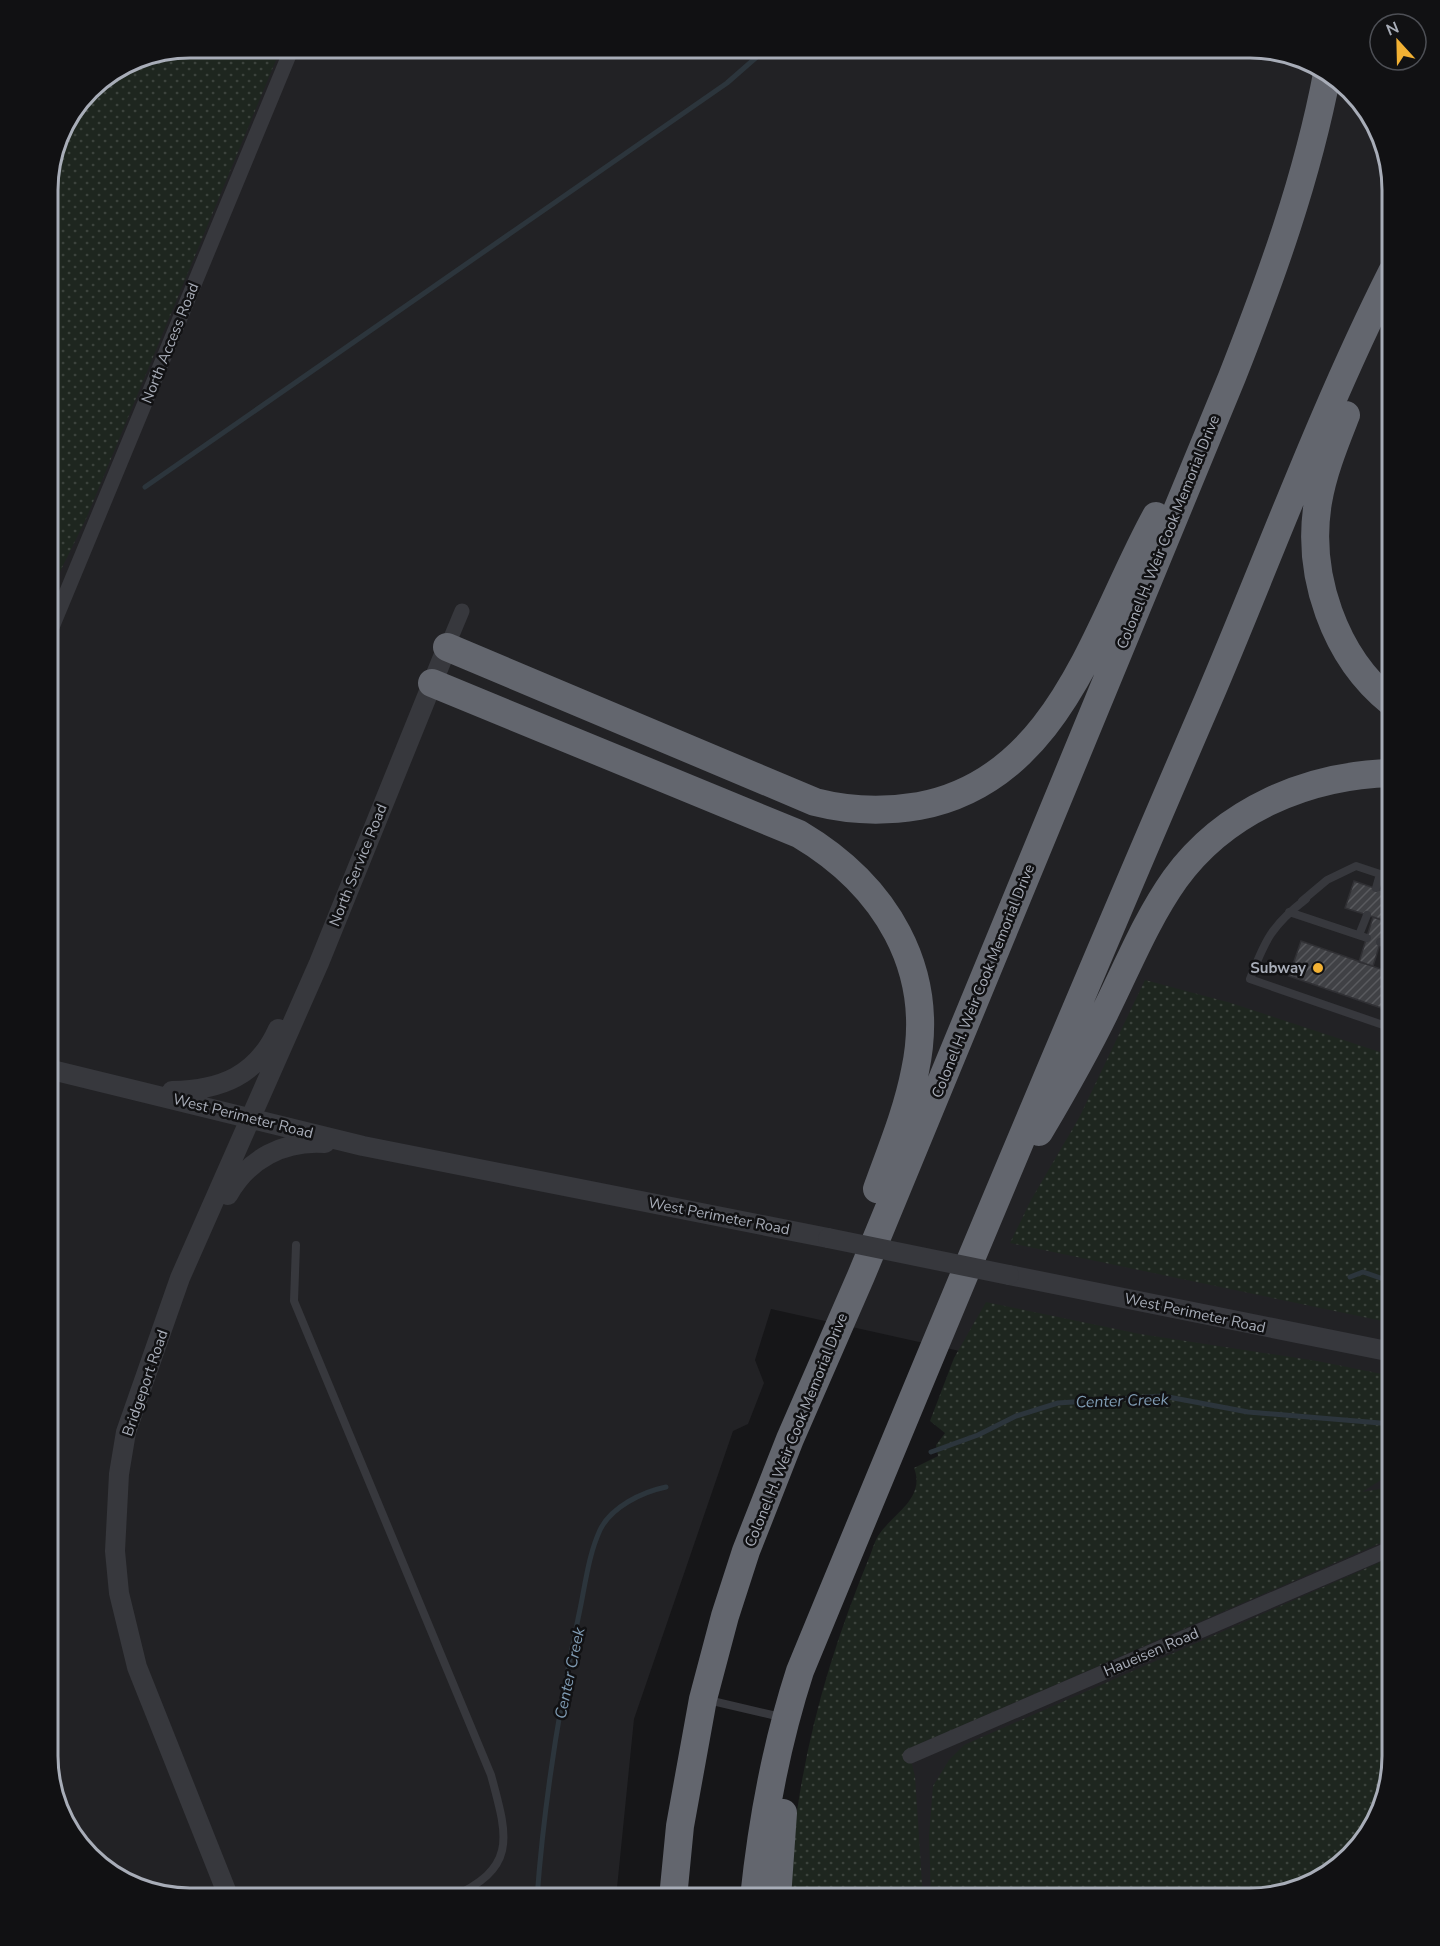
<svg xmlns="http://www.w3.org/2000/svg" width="1440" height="1946" font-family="'Nunito Sans',sans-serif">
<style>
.built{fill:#222225}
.grass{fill:url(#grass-dots)}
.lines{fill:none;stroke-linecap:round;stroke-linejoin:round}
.stream{stroke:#2c353c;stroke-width:5}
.building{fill:url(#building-hatch);stroke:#303034;stroke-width:1.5}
.service{stroke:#37383d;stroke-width:8}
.minor{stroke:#37383d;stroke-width:15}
.tertiary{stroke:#37383d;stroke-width:20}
.motorway{stroke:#63666e;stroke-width:28}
.tertiary-bridge{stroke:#37383d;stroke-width:20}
.poi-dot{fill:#f2b134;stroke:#111113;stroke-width:2}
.labels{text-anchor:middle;stroke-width:5;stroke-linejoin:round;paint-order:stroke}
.street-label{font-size:15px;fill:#a8adb8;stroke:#111113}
.poi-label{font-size:15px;font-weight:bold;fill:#a8adb8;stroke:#111113;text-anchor:end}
.water-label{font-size:16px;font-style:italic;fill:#7f9bb3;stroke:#111113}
.rim{fill:none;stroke:#a8adb8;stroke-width:3}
</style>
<defs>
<pattern id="grass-dots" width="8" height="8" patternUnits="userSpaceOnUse" patternTransform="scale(1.5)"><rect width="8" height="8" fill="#1e261f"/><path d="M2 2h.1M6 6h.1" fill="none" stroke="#3c433d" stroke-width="1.8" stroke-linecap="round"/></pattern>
<pattern id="building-hatch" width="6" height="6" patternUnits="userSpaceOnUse" patternTransform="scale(1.5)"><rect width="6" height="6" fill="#404145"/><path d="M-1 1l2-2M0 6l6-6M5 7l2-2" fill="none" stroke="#595a5e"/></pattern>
</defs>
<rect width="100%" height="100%" fill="#161618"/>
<path class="built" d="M191,48h1067l63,19 52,52 19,72v1565l-19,71 -52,52 -71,19h-374l4,-55 178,-470 -287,-64 -16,51 9,23 -16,41 -15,7 -99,288 -18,179h-434l-63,-19 -52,-52 -19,-72v-1574l15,-54 33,-43 40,-25z"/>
<path class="grass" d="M191,48h90l-195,471 -38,77v-415l15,-54 33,-43 40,-25z
M1145,980l86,23 161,53v267l-382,-80 21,-43 48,-82z
M986,1302l154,32 177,27 75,15v97l-30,19 30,-5v51l-484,211 7,27 8,122h-135c8,-126 35,-229 83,-345 2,-6 4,-12 7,-17 14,-22 48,-37 36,-68l24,-12 -2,-11 9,-12 -15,-12 24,-63z
M1392,1557v199l-19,71 -52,52 -71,19h-319l-2,-62 4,-50 16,-26 15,-15z"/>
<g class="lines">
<path class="stream" d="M145,487l582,-404 40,-35
M1350,1277l13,-5 29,10
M931,1452l47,-17 38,-19 42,-13 105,-7 85,16 144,12
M537,1898c7,-95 22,-190 42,-284 6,-27 9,-58 21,-84 11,-23 42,-38 66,-43"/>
</g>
<path class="building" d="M1354,881l38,13v29l-47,-15z
M1373,917l14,5 -14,44 -14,-4z
M1301,941l91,32v14l-8,22 -95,-33z"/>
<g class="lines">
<path class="service" d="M1376,888l4,-14
M1306,899c-34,26 -41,41 -56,80l133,46 9,-3
M1302,901l25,-21 29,-14 36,12
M1289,912l78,26
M1359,935l8,-20
M1380,942l12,4
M1386,944l6,-17
M296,1245l-2,56 197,474c17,63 27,93 -41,123
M708,1700l73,17"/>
<path class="minor" d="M48,637l244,-589
M447,647l15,-36
M910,1756l482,-208"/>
<path class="tertiary" d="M48,1069l315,77 465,92
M172,1091c49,-1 85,-15 106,-62
M228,1195c20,-36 56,-55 97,-52
M1009,1275l383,77
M229,1898l-92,-231 -18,-74 -4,-42 4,-77 7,-42 54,-154 139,-315 128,-316"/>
<path class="motorway" d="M1346,415c-11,28 -23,57 -28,87 -12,72 16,155 74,201
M447,647l368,155c35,9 68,10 104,4 141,-26 177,-181 237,-290
M432,683l367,151c86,51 138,135 116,237 -8,41 -24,79 -38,118
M1039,1132c23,-39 46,-79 66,-120 22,-44 41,-92 70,-133 50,-69 133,-104 217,-106
M673,1898l7,-72 23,-127 22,-83 21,-65 44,-112 71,-163 371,-899c39,-99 75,-198 95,-303
M754,1898c8,-77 22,-153 46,-227 134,-325 269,-649 408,-971 61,-143 114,-289 184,-428
M777,1898l6,-85"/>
<path class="tertiary-bridge" d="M828,1238l181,37"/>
</g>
<circle class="poi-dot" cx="1318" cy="968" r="6"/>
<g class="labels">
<g class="street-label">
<text transform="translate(170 343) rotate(-68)" y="5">North Access Road</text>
<text transform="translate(1168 532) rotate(-68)" y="5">Colonel H. Weir Cook Memorial Drive</text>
<text transform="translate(358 865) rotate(-68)" y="5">North Service Road</text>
<text transform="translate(983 981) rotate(-68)" y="5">Colonel H. Weir Cook Memorial Drive</text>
<text transform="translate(243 1116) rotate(14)" y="5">West Perimeter Road</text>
<text transform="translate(719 1216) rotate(11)" y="5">West Perimeter Road</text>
<text transform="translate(1195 1313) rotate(12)" y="5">West Perimeter Road</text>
<text transform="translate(145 1383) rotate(-71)" y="5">Bridgeport Road</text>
<text transform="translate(796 1430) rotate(-68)" y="5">Colonel H. Weir Cook Memorial Drive</text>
<text transform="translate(1151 1652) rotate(-23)" y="5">Haueisen Road</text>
</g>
<g class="poi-label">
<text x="1306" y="973">Subway</text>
</g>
<g class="water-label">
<text transform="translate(1122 1400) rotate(-2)" y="6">Center Creek</text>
<text transform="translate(569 1673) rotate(-78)" y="6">Center Creek</text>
</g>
</g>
<path d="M0 0H1440V1946H0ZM190 58H1250A132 132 0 0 1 1382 190V1756A132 132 0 0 1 1250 1888H190A132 132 0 0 1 58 1756V190A132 132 0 0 1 190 58Z" fill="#111113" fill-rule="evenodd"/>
<path class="rim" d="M190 58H1250A132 132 0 0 1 1382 190V1756A132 132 0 0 1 1250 1888H190A132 132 0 0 1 58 1756V190A132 132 0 0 1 190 58Z"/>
<g transform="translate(1398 42) rotate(338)"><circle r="28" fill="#111113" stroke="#4d4f55" stroke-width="1.5"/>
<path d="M0-4.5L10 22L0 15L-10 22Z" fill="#f2b134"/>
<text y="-9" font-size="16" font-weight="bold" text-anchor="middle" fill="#a8adb8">N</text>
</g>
</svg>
